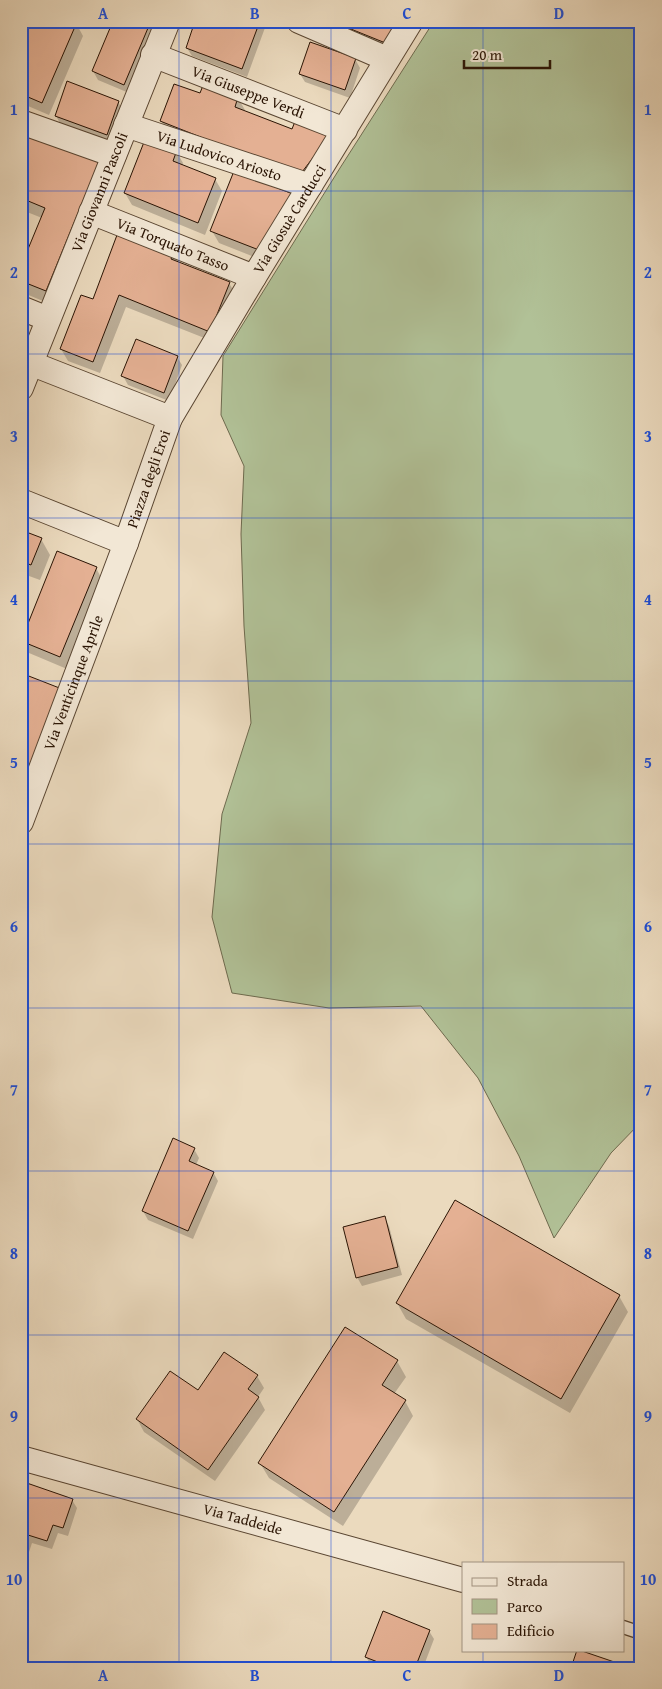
<svg xmlns="http://www.w3.org/2000/svg" width="662" height="1689" font-family="'Gentium Book Plus',serif">
<style>
.green{fill:#b1c197;stroke:#6e6a4e}
.shadow{fill:#0003}
.building{fill:#e4b093;stroke:#2a1404}
.lines{fill:none;stroke-linecap:round;stroke-linejoin:round}
.service-casing{stroke:#5a4632;stroke-width:15}
.minor-casing{stroke:#5a4632;stroke-width:26}
.service{stroke:#f2e7d5;stroke-width:12}
.minor{stroke:#f2e7d5;stroke-width:24}
.grid{fill:none;stroke:#1d4ed8;stroke-width:1;stroke-opacity:0.55}
.labels{text-anchor:middle;stroke-width:5;stroke-linejoin:round;paint-order:stroke}
.street-label{font-size:15px;fill:#2a1404;stroke:#f2e7d5}
.neatline{fill:none;stroke:#1d4ed8;stroke-width:2}
.grid-label{font-size:16px;text-anchor:middle;font-weight:bold;fill:#1d4ed8}
</style>
<rect width="100%" height="100%" fill="#ebdabe"/>
<filter id="stains"><feTurbulence type="fractalNoise" baseFrequency=".004" numOctaves="4"/><feColorMatrix values="0 0 0 0 .2 0 0 0 0 .09 0 0 0 0 .02 0 0 0 .5 -.17"/></filter>
<radialGradient id="worn" r=".72"><stop offset=".6" stop-color="#630" stop-opacity="0"/><stop offset="1" stop-color="#630" stop-opacity=".3"/></radialGradient>
<path class="green" d="M434,21h207v1101l-30,31 -57,85 -35,-82 -41,-78 -57,-72 -92,2 -97,-15 -20,-76 10,-103 29,-91 -7,-97 -3,-92 3,-68 -23,-51 2,-59 117,-188z"/>
<path class="shadow" d="M24,21h47l5,2 7,13 -34,79 -28,-12v-76z
M123,21h43l-7,15 -10,-4 3,5 -23,56 -31,-13 -5,-9 33,-44 1,-4z
M197,21h67l2,4 -19,52 -55,-21 -5,-8z
M309,21h100l-14,35z
M355,59l5,9 -10,30 -45,-16 -5,-8z
M201,95l37,3 7,12 -1,2 93,35 -31,41 -138,-55 -7,-12z
M118,102l5,8 -12,33 -50,-18 -5,-9z
M21,131l77,32 -43,143 -29,-12 -5,-9v-15l21,-52 -20,-8 -1,-2z
M176,151l7,12 -1,3 33,13 7,12 -17,44 -73,-30 -7,-12z
M297,197l-30,65 -48,-19 -7,-12z
M173,252l7,12 49,19 7,12 -19,48 -91,-36 -26,66 -32,-12 -7,-12 32,-48z
M177,357l5,8 -13,36 -41,-16 -5,-9z
M21,532l20,7 9,16 -10,25 -11,-4 -8,20z
M96,568l7,13 -36,88 -38,-16 -7,-12z
M194,1149l5,9 -3,7 17,7 5,9 -25,58 -45,-19 -5,-9z
M455,1202l164,94 9,16 -58,101 -164,-94 -9,-16z
M384,1217l5,9 13,49 -40,11 -5,-9z
M397,1361l9,16 -12,17 11,7 8,15 -70,110 -74,-48 -9,-15z
M257,1376l7,12 -6,9 7,13 -50,71 -71,-49 -7,-13 61,-27z
M21,1482l51,18 5,8 -9,28 -10,-3 -6,16 -20,-6 -5,15 -6,-2z
M429,1631l5,8 -11,29h-45l-7,-3 -5,-8z"/>
<path class="building" d="M22,21l55,1 -35,81 -21,-9z
M113,21l12,5 2,-5h5l16,7 -24,57 -32,-14z
M195,21h65l-18,48 -56,-21z
M331,21h66l-9,23z
M310,42l46,16 -11,32 -46,-16z
M67,81l52,20 -12,34 -52,-19z
M204,83l34,14 -3,10 57,22 4,-10 35,15 -32,42 -139,-55 14,-37 26,9z
M21,130l78,32 -53,129 -25,-10v-15l24,-58 -24,-10z
M146,137l31,13 -4,11 43,17 -18,45 -74,-30z
M234,171l64,25 -39,54 -49,-19z
M117,235l38,15 19,1 -3,8 59,23 -20,50 -91,-37 -26,67 -33,-13 21,-54 12,4z
M136,339l42,17 -14,37 -43,-17z
M21,530l21,8 -11,27 -10,-4z
M57,551l40,16 -37,90 -39,-16z
M21,673l41,16 -41,103z
M173,1138l22,10 -6,13 25,11 -26,59 -46,-20z
M455,1200l165,95 -59,104 -165,-96z
M385,1216l13,51 -42,11 -13,-51z
M345,1327l53,33 -16,25 24,15 -72,112 -76,-49z
M224,1352l34,23 -10,14 11,8 -51,73 -72,-51 34,-48 28,19z
M21,1481l52,18 -10,29 -10,-3 -6,16 -19,-6 -6,15h-1z
M383,1611l47,19 -15,38h-22l-28,-11z
M577,1650h2l53,18h-61z"/>
<g class="lines">
<defs>
<path id="service" d="M623,1627l18,6"/>
<g id="minor">
<path d="M299,21l88,38"/>
<path id="s1" d="M153,55l192,75"/>
<path d="M21,122l93,33"/>
<path id="s2" d="M126,125l184,61"/>
<path id="s3" d="M91,212l163,65"/>
<path d="M21,308l27,11"/>
<path id="s4" d="M21,388l147,-367"/>
<path id="s5" d="M170,418l84,-141 157,-256"/>
<path id="s6" d="M21,501l105,42 44,-125 -140,-55"/>
<path id="s7" d="M21,822l105,-279"/>
<path id="s8" d="M21,1458l442,122"/>
</g>
</defs>
<use href="#service" class="service-casing"/>
<use href="#minor" class="minor-casing"/>
<use href="#service" class="service"/>
<use href="#minor" class="minor"/>
</g>
<path class="grid" d="M179,21v1647M331,21v1647M483,21v1542M21,191h620M21,354h620M21,518h620M21,681h620M21,844h620M21,1008h620M21,1171h620M21,1335h620M21,1498h620M483,1650v18"/>
<g class="labels">
<g class="street-label">
<text dy="5" stroke="none"><textPath href="#s1" startOffset="102">Via Giuseppe Verdi</textPath></text>
<text dy="5" stroke="none"><textPath href="#s2" startOffset="98">Via Ludovico Ariosto</textPath></text>
<text dy="5" stroke="none"><textPath href="#s4" startOffset="211">Via Giovanni Pascoli</textPath></text>
<text dy="5" stroke="none"><textPath href="#s5" startOffset="232">Via Giosuè Carducci</textPath></text>
<text dy="5" stroke="none"><textPath href="#s3" startOffset="88">Via Torquato Tasso</textPath></text>
<text dy="5" stroke="none"><textPath href="#s6" startOffset="181">Piazza degli Eroi</textPath></text>
<text dy="5" stroke="none"><textPath href="#s7" startOffset="149">Via Venticinque Aprile</textPath></text>
<text dy="5" stroke="none"><textPath href="#s8" startOffset="230">Via Taddeide</textPath></text>
</g>
</g>
<rect width="662" height="1689" fill="none" stroke="#ebdabe" stroke-width="55"/>
<rect x="462" y="1562" width="162" height="90" fill="#f2e7d5" stroke="#a29381"/>
<rect x="472" y="1578" width="25" height="8" fill="#f2e7d5" stroke="#a29381"/>
<text x="507" y="1586" font-size="15" fill="#2a1404">Strada</text>
<rect x="472" y="1599" width="25" height="15" fill="#b1c197" stroke="#a29381"/>
<text x="507" y="1612" font-size="15" fill="#2a1404">Parco</text>
<rect x="472" y="1624" width="25" height="15" fill="#e4b093" stroke="#a29381"/>
<text x="507" y="1636" font-size="15" fill="#2a1404">Edificio</text>
<path d="M464 60v8h86v-8" fill="none" stroke="#2a1404" stroke-width="2.5"/>
<text x="472" y="60" font-size="15" fill="#2a1404" stroke="#f2e7d5" stroke-width="4" paint-order="stroke">20 m</text>
<rect x="28" y="28" width="606" height="1634" class="neatline"/>
<g class="grid-label">
<text x="103" y="19">A</text>
<text x="255" y="19">B</text>
<text x="407" y="19">C</text>
<text x="559" y="19">D</text>
<text x="14" y="115">1</text>
<text x="648" y="115">1</text>
<text x="14" y="278">2</text>
<text x="648" y="278">2</text>
<text x="14" y="442">3</text>
<text x="648" y="442">3</text>
<text x="14" y="605">4</text>
<text x="648" y="605">4</text>
<text x="14" y="768">5</text>
<text x="648" y="768">5</text>
<text x="14" y="932">6</text>
<text x="648" y="932">6</text>
<text x="14" y="1095">7</text>
<text x="648" y="1095">7</text>
<text x="14" y="1259">8</text>
<text x="648" y="1259">8</text>
<text x="14" y="1422">9</text>
<text x="648" y="1422">9</text>
<text x="14" y="1585">10</text>
<text x="648" y="1585">10</text>
<text x="103" y="1681">A</text>
<text x="255" y="1681">B</text>
<text x="407" y="1681">C</text>
<text x="559" y="1681">D</text>
</g>
<rect width="100%" height="100%" filter="url(#stains)"/>
<rect width="100%" height="100%" fill="url(#worn)"/>
</svg>
